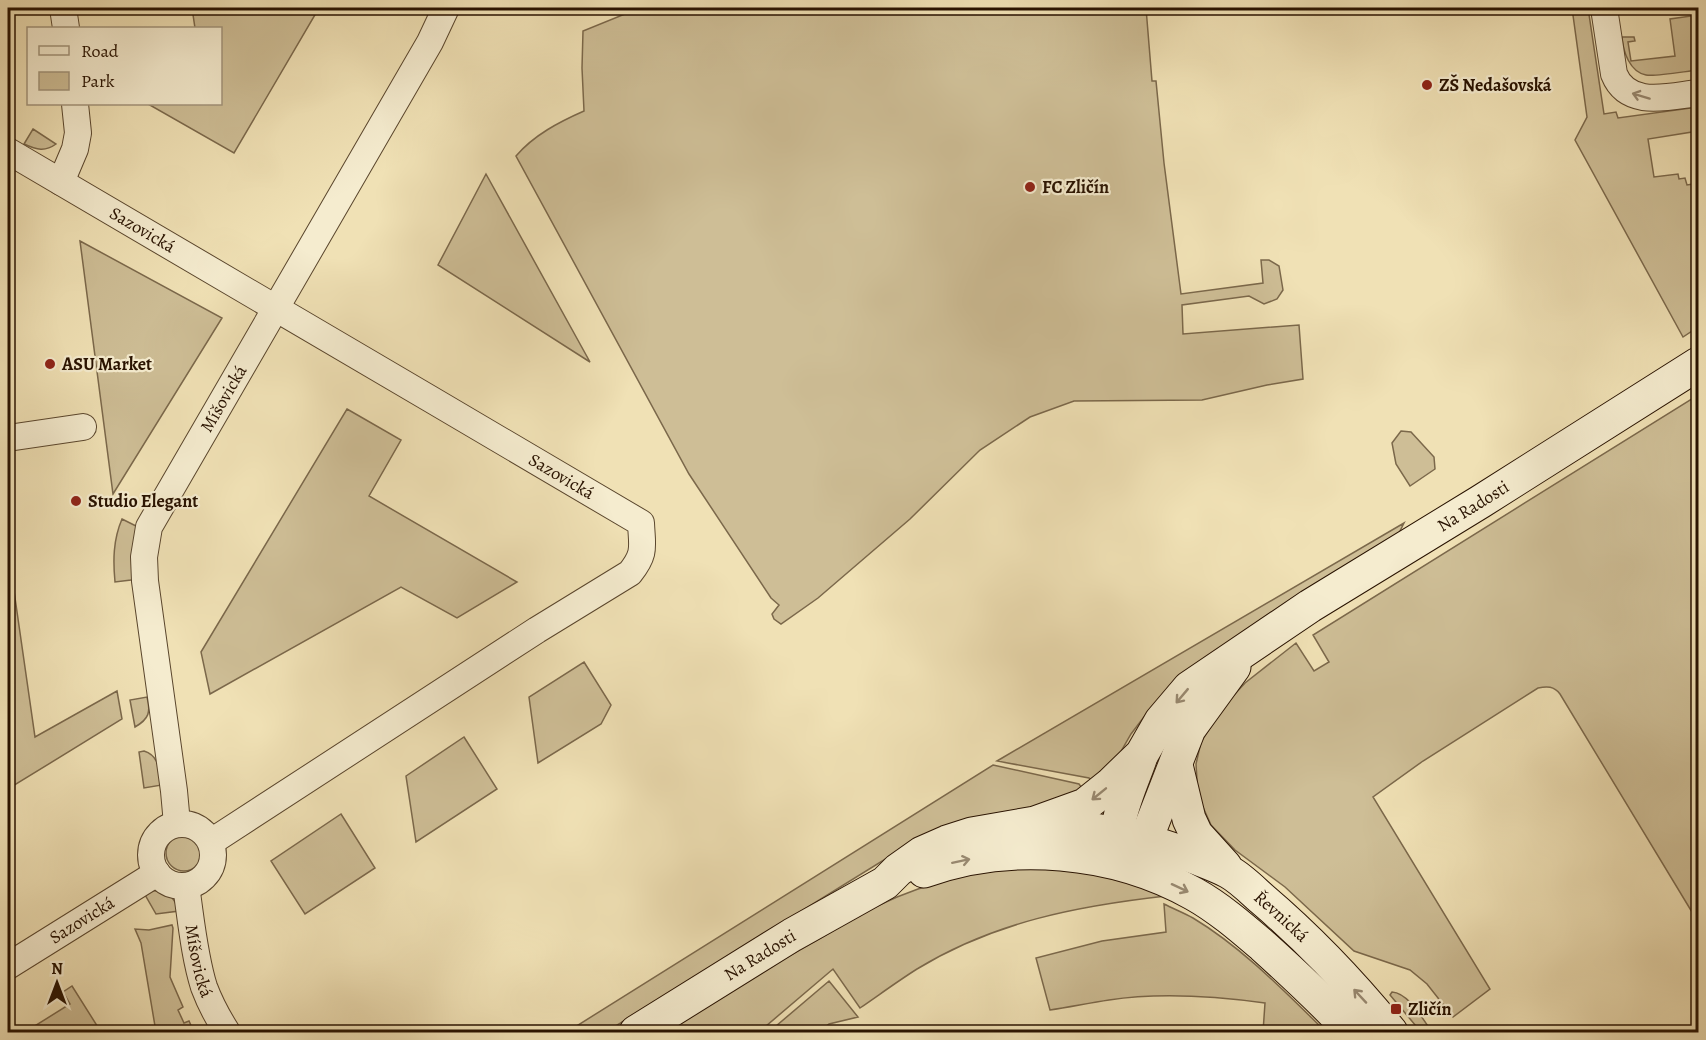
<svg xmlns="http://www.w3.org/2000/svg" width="1706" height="1040" font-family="Alegreya,serif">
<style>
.green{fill:#cebe96;stroke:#7b684b;stroke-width:1.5}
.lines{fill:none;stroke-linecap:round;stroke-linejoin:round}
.street-casing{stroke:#5a462d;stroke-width:28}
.secondary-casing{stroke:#281200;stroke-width:35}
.street{stroke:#f5eccf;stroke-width:26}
.secondary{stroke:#f5eccf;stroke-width:33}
.oneway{stroke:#998a72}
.poi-dot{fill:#8f2418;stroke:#f5eccf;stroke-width:2}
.labels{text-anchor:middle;stroke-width:4.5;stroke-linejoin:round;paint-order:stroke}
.poi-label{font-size:18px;font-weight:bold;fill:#281200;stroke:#f5eccf;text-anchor:start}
.street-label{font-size:18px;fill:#281200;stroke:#f5eccf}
</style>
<rect width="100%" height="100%" fill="#f0e1b5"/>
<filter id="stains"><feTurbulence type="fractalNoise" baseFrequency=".00333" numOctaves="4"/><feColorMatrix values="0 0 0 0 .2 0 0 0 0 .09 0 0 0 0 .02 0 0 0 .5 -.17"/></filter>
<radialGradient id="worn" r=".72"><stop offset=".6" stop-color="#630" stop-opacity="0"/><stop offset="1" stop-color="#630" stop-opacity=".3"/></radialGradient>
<path class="green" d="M192,8h127l-85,145 -86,-49h72v-76h-25z
M625,8h521l6,73h4l8,82 17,131 82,-11 -2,-23h8l10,6 4,24 -6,9 -13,5 -15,-8 -67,9 1,29 116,-9 4,54 -36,6 -65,15 -128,1 -44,16 -50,33 -70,69 -92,79 -37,26 -7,-5 -2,-5 7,-9 -8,-7 -82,-124 -173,-318c18,-21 43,-34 68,-45l-2,-43 1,-37 42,-17z
M1572,8h16l16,106 12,-2 2,6 80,-11v24l-50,8 6,38 24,-3 1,5 6,-1 2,7 6,-1v-8l5,-1v152l-15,10 -108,-197 12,-23z
M1698,15v55c-11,1 -43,7 -52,5 -16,-3 -23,-23 -24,-38h12l1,4 -7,1 3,19 44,-5 -5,-37z
M33,129l23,15c-11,8 -19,6 -32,0z
M486,174l104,188 -152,-97z
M80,241l142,77 -109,176z
M1698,395v527l-138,-228c-6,-8 -13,-8 -22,-6l-115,73 -50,36 117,192 -37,28 -26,-33 -17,-14 -56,-19 -69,-64 -50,-37 -24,-25 -13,-29 -2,-32 5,-22 22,-35 22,-24 51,-40 18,28 15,-9 -16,-27z
M347,409l54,31 -32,56 148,86 -60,36 -56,-31 -191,107 -9,-42z
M1401,431l10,1 23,25 1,12 -25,17 -14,-22 -4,-21z
M122,519l16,8 -5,51 -2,2 -16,2c-2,-21 -2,-42 7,-63z
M1404,523l-6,12 -248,174 -19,25 -15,26 -21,24 -6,-6 -92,-17z
M10,563l25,174 82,-46 5,28 -114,70v-225z
M584,662l27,43 -10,19 -63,39 -9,-66z
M147,697c4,15 2,22 -12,30l-5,-27z
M464,737l33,52 -81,53 -10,-66z
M144,751c16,5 15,20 18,34l-18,3 -5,-36z
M993,765l86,19 6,8 -185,58 -294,182h-39z
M341,814l34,54 -70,46 -34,-53z
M166 853a18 18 0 1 1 36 0a18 18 0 1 1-36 0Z
M1038,868l50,5 41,10 37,13c-89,10 -172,26 -249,73 -19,12 -38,26 -57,39l-27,-39 -74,63h-94l94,-59 60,-34 45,-27 33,-15 21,-8 52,-15 35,-5z
M148,891c17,-2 26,4 31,20l-23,3 -12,-21z
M1164,904c10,5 20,9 29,14 50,30 92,74 133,114h-63l2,-29c-51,-7 -104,-11 -156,-3 -20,3 -39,7 -59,10l-14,-52 66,-17 64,-9z
M172,925l1,3 -3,49 13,30 -5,3 6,13 5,-2 5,11h-38l-15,-89 -6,-14 14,1z
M829,981l29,36 -29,7 -10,8h-50z
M72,986l29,46h-76l45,-28 -7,-12z
M1392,992c17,1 31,28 40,40h-11l-31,-37z"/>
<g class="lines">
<defs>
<g id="street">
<path d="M63,8l3,20"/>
<path d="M1604,8l10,66c14,35 56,22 84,19"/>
<path id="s1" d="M8,151c211,123 422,248 633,372 1,24 5,30 -11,50l-93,57 -326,212"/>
<path d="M61,182l14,-33 3,-16 -3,-29"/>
<path d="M8,438l75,-11"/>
<circle cx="182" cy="855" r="31"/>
<path id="s2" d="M177,824l-3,-33 -29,-210 -1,-24 5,-30 281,-485 16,-34"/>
<path id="s3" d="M186,886c5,33 8,69 18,101 6,16 14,31 23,45"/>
<path id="s4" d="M8,966l149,-93"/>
</g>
<g id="secondary">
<path d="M1176,765l13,54 7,15 29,32"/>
<path id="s5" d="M1044,824c54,4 105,15 155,35 10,4 21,8 30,13 11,6 22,17 32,26 47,40 91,86 130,134"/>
<path d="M1120,854c-10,-26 11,-69 20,-95"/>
<path d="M1133,858l10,-11 46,-118 45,-62"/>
<path d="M924,871c86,-31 190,-22 270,23 25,14 48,34 69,52 31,28 61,56 89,86"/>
<path id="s6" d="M636,1032l156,-97 93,-52 13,-13 24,-17 25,-11 25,-8 63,-11 50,-18 25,-20 32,-31 19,-33 28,-33 121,-82 170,-104 218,-138"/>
</g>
</defs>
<use href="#street" class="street-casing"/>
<use href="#secondary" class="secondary-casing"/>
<use href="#street" class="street"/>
<use href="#secondary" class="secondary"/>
</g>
<defs><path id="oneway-shaft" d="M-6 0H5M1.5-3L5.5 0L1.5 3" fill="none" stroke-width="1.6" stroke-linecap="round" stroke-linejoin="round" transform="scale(1.5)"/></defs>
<g class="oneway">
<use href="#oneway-shaft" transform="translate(1641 96) rotate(-163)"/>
<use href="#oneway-shaft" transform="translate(1182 696) rotate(130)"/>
<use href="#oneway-shaft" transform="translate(1099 794) rotate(141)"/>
<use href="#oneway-shaft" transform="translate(961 861) rotate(-12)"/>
<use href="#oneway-shaft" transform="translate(1180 888) rotate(25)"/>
<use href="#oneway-shaft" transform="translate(1360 996) rotate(-133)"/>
</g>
<g class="poi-dot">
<circle cx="1427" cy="85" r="6"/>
<circle cx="1030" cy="187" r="6"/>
<circle cx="50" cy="364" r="6"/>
<circle cx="76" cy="501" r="6"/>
<rect x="1390" y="1003" width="12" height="12" rx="3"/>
</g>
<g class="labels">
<g class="poi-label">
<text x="1439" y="91">ZŠ Nedašovská</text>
<text x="1042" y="193">FC Zličín</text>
<text x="62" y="370">ASU Market</text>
<text x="88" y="507">Studio Elegant</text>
<text x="1408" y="1015">Zličín</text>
</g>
<g class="street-label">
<text dy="6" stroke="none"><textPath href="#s1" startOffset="156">Sazovická</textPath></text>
<text dy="6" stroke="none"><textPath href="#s2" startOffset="448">Míšovická</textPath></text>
<text dy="6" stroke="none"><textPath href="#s1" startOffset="642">Sazovická</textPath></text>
<text dy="6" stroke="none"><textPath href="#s6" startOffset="1004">Na Radosti</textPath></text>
<text dy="6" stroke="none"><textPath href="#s5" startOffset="261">Řevnická</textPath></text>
<text dy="6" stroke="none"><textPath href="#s4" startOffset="87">Sazovická</textPath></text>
<text dy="6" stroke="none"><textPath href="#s6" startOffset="146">Na Radosti</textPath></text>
<text dy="6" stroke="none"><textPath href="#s3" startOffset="76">Míšovická</textPath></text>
</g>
</g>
<rect width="1706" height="1040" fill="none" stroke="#f0e1b5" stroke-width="30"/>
<rect x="9" y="9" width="1688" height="1022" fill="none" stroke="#281200" stroke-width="3"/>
<rect x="15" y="15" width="1676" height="1010" fill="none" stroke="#281200" stroke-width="1.5"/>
<rect x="27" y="27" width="195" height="78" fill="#f5eccf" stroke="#a3957c" stroke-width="1.5"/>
<rect x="39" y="46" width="30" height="9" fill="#f5eccf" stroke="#a3957c" stroke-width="1.5"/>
<text x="81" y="57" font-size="18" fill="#281200">Road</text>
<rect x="39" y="72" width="30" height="18" fill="#cebe96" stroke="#a3957c" stroke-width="1.5"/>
<text x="81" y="87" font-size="18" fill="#281200">Park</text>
<g transform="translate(57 983)" stroke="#f5eccf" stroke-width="4.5" paint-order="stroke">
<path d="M0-4.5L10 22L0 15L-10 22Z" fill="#281200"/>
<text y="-9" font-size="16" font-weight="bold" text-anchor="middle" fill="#281200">N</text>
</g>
<rect width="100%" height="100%" filter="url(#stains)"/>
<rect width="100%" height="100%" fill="url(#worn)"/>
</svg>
